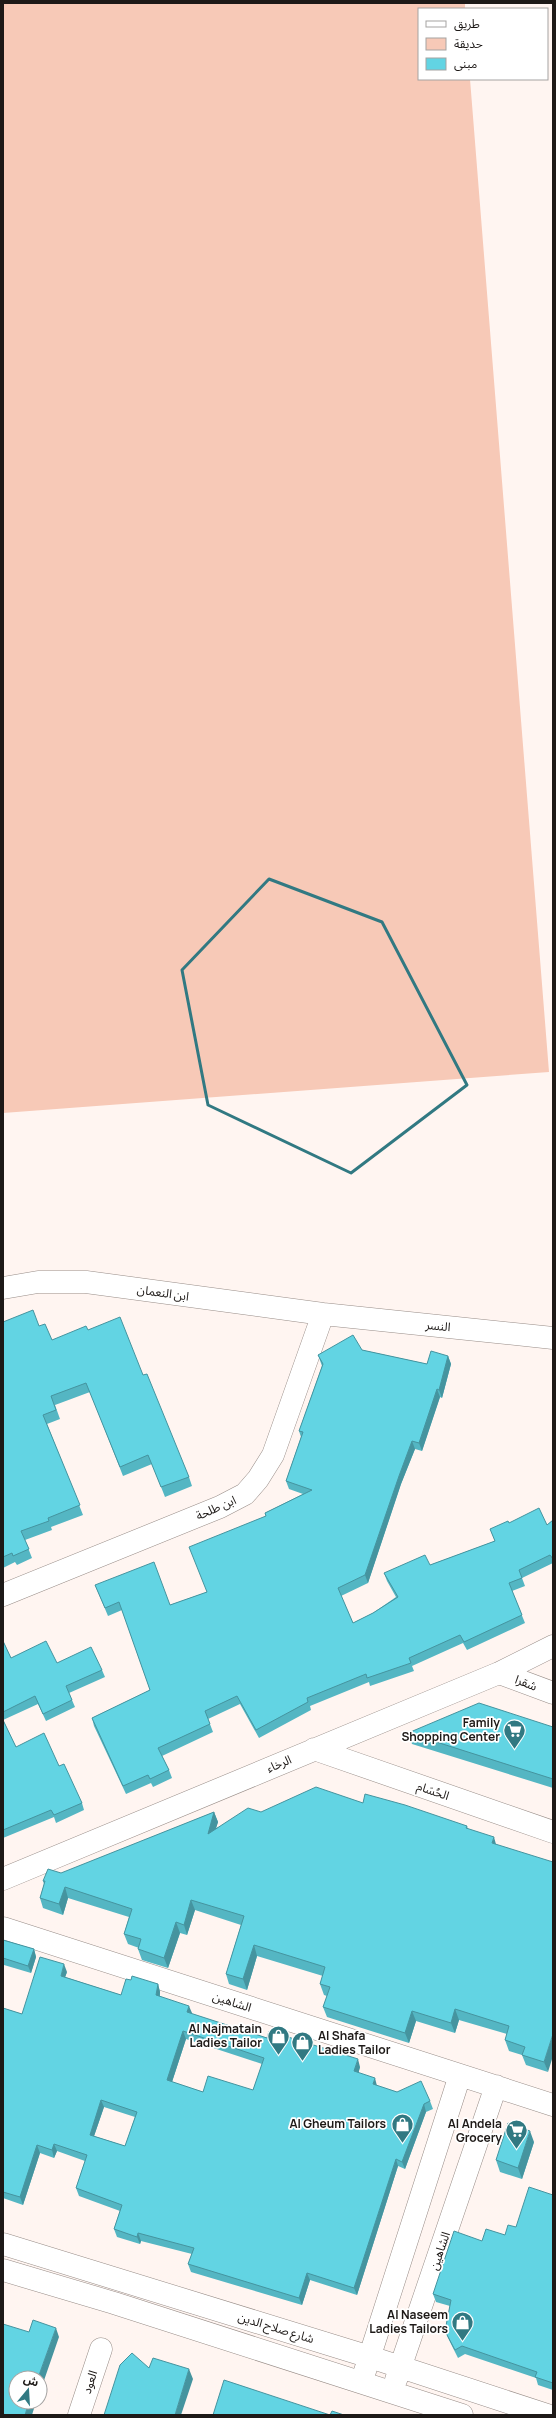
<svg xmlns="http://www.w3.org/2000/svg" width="556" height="2418" font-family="Manrope,'Noto Sans Arabic',sans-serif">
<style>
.green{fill:#f7c9b7}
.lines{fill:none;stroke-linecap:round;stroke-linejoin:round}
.minor-casing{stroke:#988d88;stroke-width:23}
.minor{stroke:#fff;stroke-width:22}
.wall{fill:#54b6c3;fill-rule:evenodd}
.shaded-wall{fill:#45949f}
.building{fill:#62d4e3;stroke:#45949f;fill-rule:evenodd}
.marked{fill:none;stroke:#317982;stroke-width:3;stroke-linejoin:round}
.labels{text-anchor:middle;stroke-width:3.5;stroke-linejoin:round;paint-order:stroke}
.street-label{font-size:12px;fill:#1d1917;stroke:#fff}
.poi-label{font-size:12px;font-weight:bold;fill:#1d1917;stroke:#fff;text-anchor:end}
</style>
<rect width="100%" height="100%" fill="#fff5f1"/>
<path class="green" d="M3,3h462v6h-46v70h51l79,993 -546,41z"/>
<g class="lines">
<defs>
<path id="minor" d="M3,1288l35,-6h48l237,32 230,24
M3,1595l217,-88 25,-13 13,-15 15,-24 50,-141
M499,1673l54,20
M314,1749l239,83
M3,1879l496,-206 54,-27
M3,1928l550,177
M3,2244l367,113 177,58
M3,2270l111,33 348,112
M365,2371l95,-296
M396,2380l100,-294
M79,2415l22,-66"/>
</defs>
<use href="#minor" class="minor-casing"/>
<use href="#minor" class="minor"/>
</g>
<path class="wall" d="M3,1322l36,4 13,14 36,-10 55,45 46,102 3,9 -27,11 -13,-33 -29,12 -33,-84 -35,13 5,14 -13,5 36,91 -32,12 1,3 -27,10 7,18 -15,7 -2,-3 -12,6z
M362,1350l65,14 21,-8 3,8 -9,34 -2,-1 -18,54 -7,-2 -14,35 -33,99 -27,13 12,27 20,-10 23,-16 -9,-16 -3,-8 46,-8 65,-24 -5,-12 19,-6 38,2 6,-5v43l-31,15 3,8 -13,5 13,32 -58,27 -4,-7 -51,23 2,5 -44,15 -1,-4 -59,24 1,4 -52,28 -19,-34 -32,15 5,13 -51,24 7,14 3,8 -19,9 -2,-4 -25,11 -32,-68 -2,-8 58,-28 -28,-80 -14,6 -13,-31 75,20 37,-13 59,-76 -1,-3 38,-19 -14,-5 -3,-8 15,-44 -2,-6 23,-65 -4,-11z
M3,1641l8,17 46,5 45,7 3,7 -36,16 6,14 -29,14 -8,-17 -35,16 13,27 43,19 23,37 2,7 -28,13 -2,-6 -51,21z
M553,1727v61l-141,-44 -4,-11z
M363,1803l104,23 81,246 -22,-7 -4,-10 -13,-4 -4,-11 2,-6 -48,-14 -4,13 -39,-12 -7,22 -82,-26 -4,-10 4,-11 -3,-1 -4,-11 3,-8 -66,-20 -10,34 -18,-6 -3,-10 15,-49 -46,-15 -8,25 -7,-2 -12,35 -26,-8 -4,-11 1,-1 -11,-4 -4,-10 5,-17 -61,-19 -5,17 -20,-7 -3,-10 4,-14 -1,-3 171,-69 4,10 -2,6 45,-16z
M3,1940l31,9 2,8 -5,16 -27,-8 -1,4z
M67,1972l-2,5 56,18 10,-15 27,4 2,8v4l32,17 -1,1 76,24 93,29 -2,6 19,13 20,6 33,9 3,8 -7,3 -21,57 -7,-3 -41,129 -47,-15 -8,25 -111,-33 -3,-8 4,-10 -51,-13 -1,3 -23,-7 -3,-8 6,-18 -41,-15 -3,-8 9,-27 -28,-10 -3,7 -14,-5 -17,52 -20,-7v-190l19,6zM186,2039l76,25 -9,26 -50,2 -31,-10zM104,2107l31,10 -10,29 -31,-10z
M534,2142l-12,37 -22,-7 -4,-12z
M553,2195v195l-15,-5 -2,-7 -71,-24 -7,4 -10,-20 -3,-7 5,-25 -14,-4 -3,-8 49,-53 23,-6 11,-8z"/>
<path class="shaded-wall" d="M448,1356l3,8 -9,34 -3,-8z
M437,1389l3,8 -18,54 -3,-8z
M412,1441l3,8 -14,35 -33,99 -3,-8 34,-99z
M214,1812l4,10 -7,22 -3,-10z
M494,1837l3,11 -5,-5z
M65,1887l3,11 -5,17 -4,-11z
M191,1900l4,10 -8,25 -3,-10z
M176,1922l4,11 -12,35 -4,-10z
M254,1945l3,11 -10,34 -4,-11z
M34,1949l2,8 -5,16 -3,-7z
M3,1961l1,4 -1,4z
M64,1964l3,8 -4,11 -2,-7z
M158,1984l2,8 -1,11 -3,-8z
M189,2006l3,7 -3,7 -2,-8z
M455,2009l4,11 -4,13 -4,-10z
M412,2011l4,10 -7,22 -4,-10z
M183,2031l3,8 -16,49 -3,-8z
M553,2034v22l-5,16 -4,-10z
M358,2059l2,8 -3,12 -3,-8z
M375,2078l2,8 -4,-2z
M101,2100l3,7 -12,35 -2,-7z
M424,2104l2,8 -21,57 -3,-7z
M530,2131l4,11 -12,37 -4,-11z
M54,2144l3,7 -3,7 -2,-8z
M37,2145l3,8 -17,52 -3,-8z
M396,2159l2,7 -41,129 -3,-7z
M138,2233l3,8 -1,3 -3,-7z
M307,2273l3,7 -8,25 -3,-7z
M56,2328l3,9 -19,55v-14h-2z
M189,2369l4,10 -12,36h-6z
M29,2402h7l-4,13h-7z"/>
<path class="building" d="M33,1310l6,16 6,-2 7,16 34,-14 2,4 32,-13 23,58 4,-1 42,103 -28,10 -13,-32 -28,12 -34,-84 -35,13 5,14 -13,5 37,90 -32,13 1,3 -28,10 8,18 -16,7 -1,-3 -9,4v-235z
M353,1335l9,15 65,14 4,-13 17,5 -9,34 -2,-1 -18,54 -7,-2 -13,35 -34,99 -27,13 15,35 20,-10 25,-16 -14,-24 41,-18 5,10 65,-24 -5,-12 18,-8 1,2 30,-15 8,17 6,-5v39l-3,-4 -31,15 3,8 -13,5 13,32 -58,27 -4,-7 -51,23 2,5 -44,15 -1,-4 -59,24 1,4 -52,28 -19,-34 -32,15 5,13 -52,24 11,22 -19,9 -2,-4 -25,11 -31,-68 58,-28 -31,-88 -14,6 -10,-23 59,-23 16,43 37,-13 -18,-45 77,-31 -1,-3 47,-23 -26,-9 17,-49 -4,-1 24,-67 -5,-9z
M3,1641l8,17 35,-17 11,22 34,-16 11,23 -36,16 6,14 -29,14 -8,-18 -32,16z
M479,1703l74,24v52l-145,-46z
M3,1720l13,27 28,-14 15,33 5,-2 18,39 -28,12 -3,-5 -48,20z
M316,1787l47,16 2,-9 40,11 62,21 -1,2 28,9 -2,6 61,19v172l-9,28 -22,-7 3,-8 -20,-7 4,-14 -54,-17 -4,14 -39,-12 -7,22 -82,-26 7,-20 -10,-3 5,-17 -71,-22 -11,34 -17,-5 18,-58 -53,-16 -7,25 -8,-3 -12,36 -26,-9 3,-10 -17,-5 8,-25 -67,-22 -6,17 -19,-6 5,-17h-2l5,-12 13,4 153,-61 -6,22 40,-26 13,4z
M3,1940l31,9 -6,17 -25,-8z
M40,1957l24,7 -3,12 60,19 5,-16 5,1 1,-4 26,8 -2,11 33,11 -2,6 80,26 2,-7 89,28 -4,12 21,7 -2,6 24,8 24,-11 9,20 -6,3 -22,58 -6,-3 -42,129 -47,-15 -8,25 -111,-34 6,-16 -56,-15 -1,4 -23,-8 8,-24 -46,-17 11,-33 -33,-11 -2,6 -15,-5 -17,52 -17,-5v-184l19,6zM183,2031l81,27 -11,32 -45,-14 -5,16 -36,-12zM101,2100l36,12 -12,34 -35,-11z
M508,2123l22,8 -12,37 -22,-8z
M529,2187l24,8v188l-18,-6 2,-5 -75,-26 -7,4 -10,-19 6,-31 -18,-6 21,-63 28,10 4,-12 19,6 3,-10 8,2z
M33,2320l23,8 -18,50h-22v24h13l-4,13h-18l-4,-1v-90l26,8z
M132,2353l17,15 4,-10 36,11 -14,46h-71l16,-50z
M224,2380l106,35h-117z
M332,2411l12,4h-14z"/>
<path class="marked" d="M269,879l113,43 85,163 -116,88 -143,-68 -26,-135z"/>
<defs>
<symbol id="supermarket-pin" viewBox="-11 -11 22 30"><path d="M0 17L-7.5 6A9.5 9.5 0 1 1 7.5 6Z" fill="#317982" stroke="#fff"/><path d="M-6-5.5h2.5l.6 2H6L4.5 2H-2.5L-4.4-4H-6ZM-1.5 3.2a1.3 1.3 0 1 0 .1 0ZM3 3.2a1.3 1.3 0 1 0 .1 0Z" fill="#fff"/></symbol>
<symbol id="shop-pin" viewBox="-11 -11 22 30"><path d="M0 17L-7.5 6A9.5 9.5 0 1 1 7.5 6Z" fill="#317982" stroke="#fff"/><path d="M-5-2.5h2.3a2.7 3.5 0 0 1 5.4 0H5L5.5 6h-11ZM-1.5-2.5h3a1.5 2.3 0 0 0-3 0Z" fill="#fff"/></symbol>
</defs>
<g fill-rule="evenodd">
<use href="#supermarket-pin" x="502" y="1718" width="25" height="34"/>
<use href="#shop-pin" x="266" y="2024" width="25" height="34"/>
<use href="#shop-pin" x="290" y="2030" width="25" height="34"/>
<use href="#shop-pin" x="390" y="2112" width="25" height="34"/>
<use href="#supermarket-pin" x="504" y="2118" width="25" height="34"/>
<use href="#shop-pin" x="450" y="2310" width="25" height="34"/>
</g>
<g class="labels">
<g class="street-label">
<text transform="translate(163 1293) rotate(8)" y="4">ابن النعمان</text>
<text transform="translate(438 1326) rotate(6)" y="4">النسر</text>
<text transform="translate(216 1508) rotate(-24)" y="4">ابن طلحة</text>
<text transform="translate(526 1683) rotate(21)" y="4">شقرا</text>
<text transform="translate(279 1764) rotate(-23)" y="4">الرخاء</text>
<text transform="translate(433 1791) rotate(19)" y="4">الحُسَام</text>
<text transform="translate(232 2002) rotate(18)" y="4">الشاهين</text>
<text transform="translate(440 2251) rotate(-71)" y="4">الشاهين</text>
<text transform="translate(276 2328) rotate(17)" y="4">شارع صلاح الدين</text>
<text transform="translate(90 2382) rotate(-72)" y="4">العود</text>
</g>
<g class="poi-label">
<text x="500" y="1727">Family<tspan x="500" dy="14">Shopping Center</tspan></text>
<text x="262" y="2033">Al Najmatain<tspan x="262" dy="14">Ladies Tailor</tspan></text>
<text x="318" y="2040" text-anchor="start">Al Shafa<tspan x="318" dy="14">Ladies Tailor</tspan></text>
<text x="386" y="2128">Al Gheum Tailors</text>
<text x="502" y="2128">Al Andela<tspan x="502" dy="14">Grocery</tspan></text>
<text x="448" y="2319">Al Naseem<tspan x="448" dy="14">Ladies Tailors</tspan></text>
</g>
</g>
<rect width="556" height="2418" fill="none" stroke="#1d1917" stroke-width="8"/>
<rect x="418" y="8" width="130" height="72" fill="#ffffff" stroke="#a5a3a2"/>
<rect x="426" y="21" width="20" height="6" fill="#ffffff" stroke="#a5a3a2"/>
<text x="454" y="28" font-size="12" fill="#1d1917">طريق</text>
<rect x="426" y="38" width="20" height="12" fill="#f7c9b7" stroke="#a5a3a2"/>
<text x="454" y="48" font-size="12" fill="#1d1917">حديقة</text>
<rect x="426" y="58" width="20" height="12" fill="#62d4e3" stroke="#a5a3a2"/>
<text x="454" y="68" font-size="12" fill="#1d1917">مبنى</text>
<g transform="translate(28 2390) rotate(18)"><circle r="19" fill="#ffffff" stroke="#a5a3a2"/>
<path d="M0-3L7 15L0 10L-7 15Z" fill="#317982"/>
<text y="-6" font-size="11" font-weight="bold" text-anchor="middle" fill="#1d1917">ش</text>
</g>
</svg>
